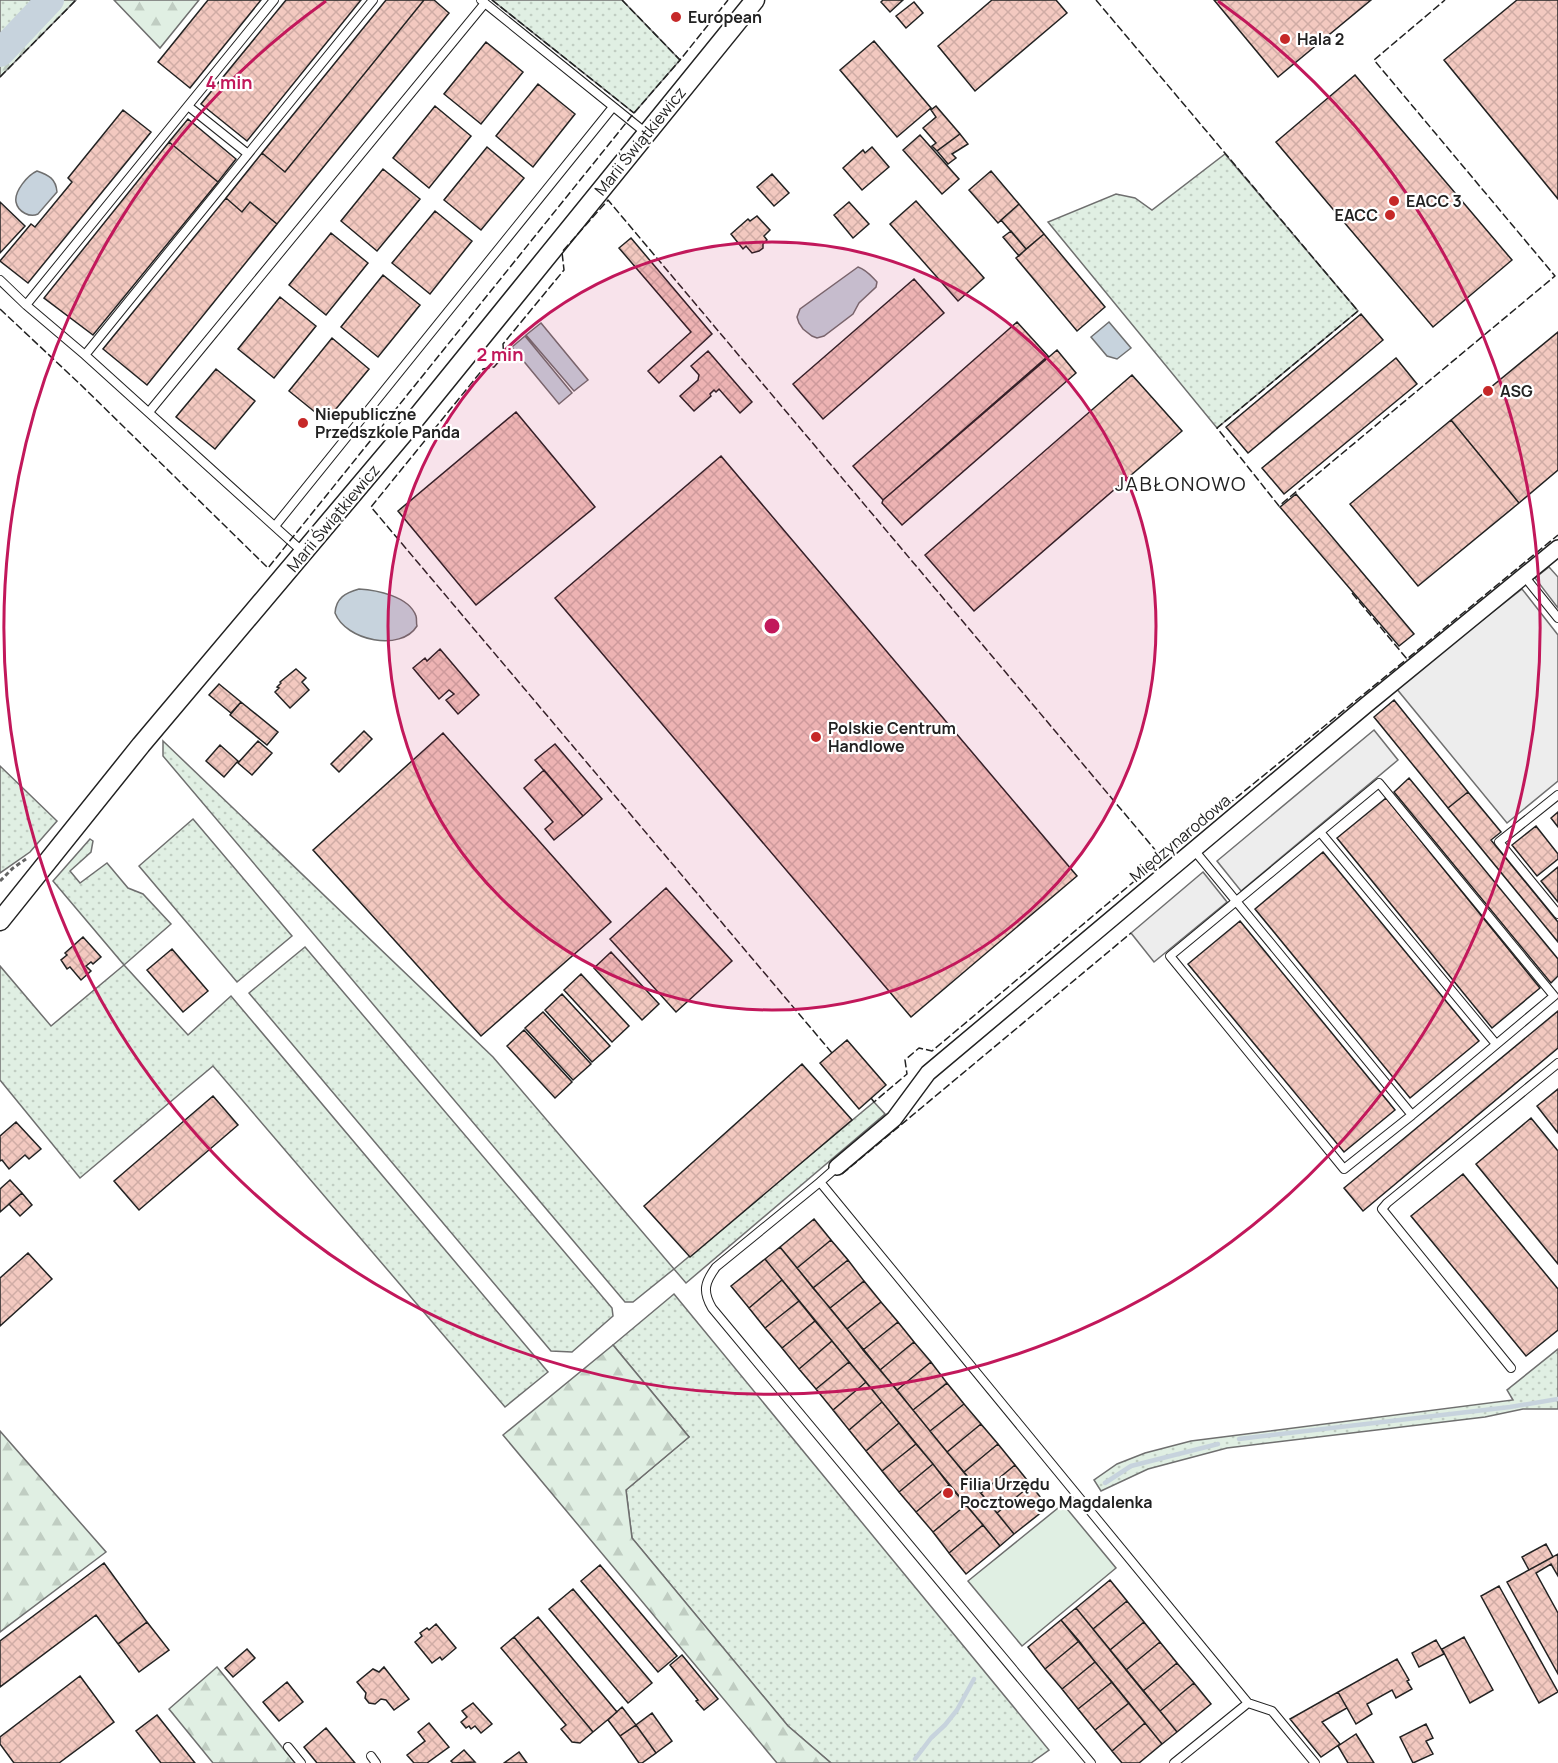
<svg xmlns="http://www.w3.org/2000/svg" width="1558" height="1763" font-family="Manrope,sans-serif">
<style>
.grass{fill:url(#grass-dots);stroke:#6f6f6f;stroke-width:1.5}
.forest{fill:url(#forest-firs);stroke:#6f6f6f;stroke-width:1.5}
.pitch{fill:#e0efe3;stroke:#6f6f6f;stroke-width:1.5}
.parking{fill:#ededed;stroke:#6f6f6f;stroke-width:1.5}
.water{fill:#c7d3dd;stroke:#6f6f6f;stroke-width:1.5}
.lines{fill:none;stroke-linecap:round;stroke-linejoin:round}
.stream{stroke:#c7d3dd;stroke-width:4.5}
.river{stroke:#c7d3dd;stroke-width:28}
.building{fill:url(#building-cross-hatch);stroke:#222;stroke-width:1.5}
.service-casing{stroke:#222;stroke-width:10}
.minor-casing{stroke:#222;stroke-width:18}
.tertiary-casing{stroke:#222;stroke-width:21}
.path{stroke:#646464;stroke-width:3;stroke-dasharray:4.5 3;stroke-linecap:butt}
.service{stroke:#fff;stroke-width:8}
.minor{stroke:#fff;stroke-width:15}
.tertiary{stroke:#fff;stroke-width:18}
.fence{stroke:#222;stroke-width:1.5;stroke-dasharray:8 3;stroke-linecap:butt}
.ring{fill:none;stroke:#c2185b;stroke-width:3}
.poi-dot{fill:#c62828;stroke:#fff;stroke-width:2}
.labels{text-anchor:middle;stroke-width:4.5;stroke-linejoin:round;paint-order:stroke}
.poi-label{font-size:16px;font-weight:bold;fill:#222;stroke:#fff;text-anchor:start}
.street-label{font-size:16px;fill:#222;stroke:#fff}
.quarter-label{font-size:20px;letter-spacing:1.5px;fill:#222;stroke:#fff}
.centre{fill:#c2185b;stroke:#fff;stroke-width:3}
.ring-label{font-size:18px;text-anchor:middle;font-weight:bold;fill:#c2185b;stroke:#fff;stroke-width:4.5;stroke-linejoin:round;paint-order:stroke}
</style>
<defs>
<pattern id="grass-dots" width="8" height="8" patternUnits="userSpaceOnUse" patternTransform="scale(1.5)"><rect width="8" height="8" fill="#e0efe3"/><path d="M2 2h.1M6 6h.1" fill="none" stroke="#c0cdc2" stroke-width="1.8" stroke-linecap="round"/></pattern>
<pattern id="forest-firs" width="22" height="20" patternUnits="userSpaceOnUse" patternTransform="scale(1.5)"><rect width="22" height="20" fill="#e0efe3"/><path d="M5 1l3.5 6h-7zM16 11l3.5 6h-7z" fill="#c0cdc2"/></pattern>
<pattern id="building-cross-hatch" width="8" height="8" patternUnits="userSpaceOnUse" patternTransform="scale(1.5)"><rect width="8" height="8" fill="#f3c9c0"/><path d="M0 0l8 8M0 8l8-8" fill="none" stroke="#d0aca5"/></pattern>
</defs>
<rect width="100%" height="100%" fill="#fff"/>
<path class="grass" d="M0,0h37l-37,39z
M492,0h130l58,60 -46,53z
M1225,154l133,157 -141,117 -169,-206 68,-28 19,4 17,12z
M163,741l330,316 181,212 200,-167 11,12 -199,169 -12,-14 -41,33h-8l-462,-546z
M0,766l57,55 -27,31 -30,21z
M193,819l99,117 -55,46 -98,-116z
M90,839l3,2 -2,11 -21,19 10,12 27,-20 21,25 15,6 28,30 -47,41 64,70 43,-39 317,376 -43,35 -292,-341 -133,112 -80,-98v-114l51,60 73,-61 -71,-84z
M305,947l307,361 1,8 -41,36 -21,-1 -302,-358z
M674,1294l375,456 -18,13h-200l-43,-37 -156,-188 -6,-48 63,-53 -76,-92z
M1558,1349v60h-35l-38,8 -258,31 -79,21 -47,22 -7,-11 23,-16 28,-11 46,-12 322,-41 -6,-10z"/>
<path class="forest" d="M37,0h39l-76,77v-38z
M114,0h85l-39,48z
M613,1345l76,92 -63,53 6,48 156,188 43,37h-54l-274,-328z
M0,1431l106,121 -106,80z
M217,1667l78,96h-82l-44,-54z"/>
<path class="pitch" d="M1063,1504l53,64 -94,78 -54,-65z"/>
<path class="parking" d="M1549,567l9,10v31l-23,-30z
M1522,589l36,46v146l-51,42 -111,-135z
M1374,730l24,30 -157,131 -24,-30z
M1203,872l24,30 -73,60 -23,-29z"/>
<path class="water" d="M37,171c12,4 19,8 20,21l-19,22c-8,4 -20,-2 -22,-12 -2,-11 12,-27 21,-31z
M858,267c9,3 13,9 19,15l-1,5 -17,16 -6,11 -29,22 -7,2 -5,-2 -9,-7 -4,-6 -2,-6 3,-8z
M1109,322l22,26 -14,11 -10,-3 -16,-19z
M541,323l47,57 -14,11 -48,-56z
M525,336l47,57 -13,11 -47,-57z
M359,589c17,1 50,7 57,27 1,3 0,7 1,10 -16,26 -71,15 -82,-13 1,-15 10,-20 24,-24z"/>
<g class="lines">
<path class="stream" d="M1239,1439l271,-32 48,-8
M1105,1483l26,-17 87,-22
M915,1759l16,-21 14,-13 12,-15 17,-31"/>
<path class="river" d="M0,53l50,-53"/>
</g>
<path class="building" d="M208,0h53l-71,88 -32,-26z
M286,0h75l-114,141 -46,-37z
M386,0h38l-139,172 -23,-19z
M424,0h10l15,13 -172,211 -27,-22 -8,10 -16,-14 36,-45 23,19z
M883,0h20l-13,12 -9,-10z
M992,0h64l11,13 -92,78 -37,-45z
M1214,0h157l-93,77z
M1517,0h41v199l-114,-139z
M914,2l9,11 -17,15 -10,-12z
M874,41l57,67 -34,29 -57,-67z
M486,42l37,30 -42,52 -37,-30z
M1355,75l157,185 -79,67 -157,-185z
M538,84l37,30 -42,53 -37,-31z
M435,106l36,30 -42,52 -36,-30z
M936,106l24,28 -23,17 -5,-5 4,-3 -13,-15 13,-11 -5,-7z
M123,110l28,22 -123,151 -28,-22 31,-37 4,3 37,-45 -4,-4z
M188,119l48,40 -18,23 -49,-40z
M960,134l8,10 -16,10 4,4 -8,6 -11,-13z
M920,135l39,44 -17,15 -39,-44z
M169,142l49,40 -125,153 -49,-37z
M487,147l37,31 -43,52 -37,-30z
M872,147l17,20 -27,23 -19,-22 20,-18 2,3z
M383,169l37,30 -43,52 -36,-30z
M991,171l28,33 -21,19 -29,-33z
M772,174l17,19 -15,13 -17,-19z
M226,198l16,14 8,-10 27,22 -130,161 -44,-36z
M916,201l68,77 -26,23 -68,-77z
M0,202l25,24 -25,27z
M849,202l20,22 -16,14 -19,-23z
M1019,204l25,30 -18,15 -25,-29z
M435,211l37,30 -42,53 -38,-31z
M757,216l13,14 -6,6 3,4 -4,4v4l-4,3 -7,2 -6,-7 -3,3 -12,-15 17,-15 2,2z
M1011,231l15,18 -7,7 -16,-19z
M331,233l37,30 -42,52 -37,-30z
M1044,234l61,73 -28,24 -61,-73z
M631,238l81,96 -53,49 -11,-12 43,-39 -72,-84z
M383,275l37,30 -42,52 -37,-30z
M914,279l30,34 -121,106 -30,-35z
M280,297l36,29 -42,52 -36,-29z
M1361,314l22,26 -135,113 -22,-26z
M1017,322l31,34 -165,144 -30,-34z
M1558,332v138l-39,33 -68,-83z
M332,338l37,31 -43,52 -37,-30z
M1057,350l19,23 -174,152 -20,-22 1,-3z
M708,351l44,51 -12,11 -21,-24 -3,3 -2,-2 -4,4 1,2 -17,15 -14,-15 18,-16 1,-5 -8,-9z
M1396,358l21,26 -133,110 -22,-26z
M216,369l39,32 -40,48 -39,-32z
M1132,375l50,56 -208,180 -49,-56z
M516,412l79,95 -119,98 -78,-94z
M1451,420l68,83 -101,83 -68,-82z
M721,456l356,420 -166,141 -356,-419z
M1296,494l118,140 -15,12 -119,-139z
M440,649l39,46 -21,19 -12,-14 8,-6 -5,-4 -10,9 -26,-31 12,-10 2,3z
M296,669l10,9 -4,4 7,8 -19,18 -15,-16 4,-4 -2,-1 4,-4 -1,-1z
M219,684l22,18 -10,11 -22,-18z
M1394,700l74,92 -20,16 -74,-91z
M241,702l37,30 -11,13 -37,-30z
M364,731l8,8 -33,33 -8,-8z
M443,733l168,189 -130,114 -168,-186z
M258,741l14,12 -20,22 -14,-12z
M555,744l47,55 -19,17 -48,-56z
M220,745l18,16 -14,16 -18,-16z
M544,770l39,46 -29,24 -9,-11 8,-7 -29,-34z
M1409,778l149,181v17l-7,7 -157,-191z
M1468,792l33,40 -10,8 67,82v20l-110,-134z
M1386,798l154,190 -48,40 -155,-190z
M1558,812v15l-7,-9z
M1536,826l22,28v5l-21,17 -25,-31z
M1323,852l156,189 -69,57 -155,-189z
M1558,867v35l-17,-21z
M666,888l66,73 -56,51 -66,-73z
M1240,921l155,189 -51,42 -156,-188z
M83,937l18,20 -8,7 -2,-2 -5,4 5,5 -10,9 -11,-13 -3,2 -6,-9 6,-5 -2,-2z
M172,949l36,42 -25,21 -36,-42z
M611,952l48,52 -17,16 -48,-52z
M581,974l48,52 -17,16 -48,-52z
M562,994l48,52 -18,16 -47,-52z
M1558,1011v37l-195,163 -19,-23z
M543,1012l48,52 -18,16 -48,-52z
M524,1030l48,52 -17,16 -48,-52z
M847,1040l39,45 -27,24 -39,-46z
M802,1064l50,56 -162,137 -46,-51z
M1558,1089v44l-21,-27z
M213,1096l25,29 -99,85 -25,-29z
M1531,1118l27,33v113l-82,-100z
M16,1122l25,27 -12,10 -4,-4 -16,14 -7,-9 -2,1v-25z
M1463,1174l95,115v41l-32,26 -115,-140z
M10,1180l12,13 -22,19v-23z
M22,1193l10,12 -12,11 -11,-12z
M814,1219l17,21 -34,28 -17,-21z
M831,1240l17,20 -35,28 -16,-20z
M780,1247l234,287 -14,12 -235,-287z
M28,1253l24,26 -52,47v-48z
M765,1259l17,21 -33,28 -18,-22z
M848,1260l16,21 -34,27 -17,-20z
M782,1280l17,21 -34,27 -16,-20z
M864,1281l17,21 -34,27 -17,-21z
M799,1301l16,20 -33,27 -17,-20z
M881,1302l17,20 -35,28 -16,-21z
M815,1321l17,20 -33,28 -17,-21z
M898,1322l16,20 -34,28 -17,-20z
M832,1341l17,21 -33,27 -17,-20z
M914,1342l17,20 -34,28 -17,-20z
M849,1362l17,20 -33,28 -17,-21z
M931,1362l16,21 -34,27 -16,-20z
M866,1382l16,20 -33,28 -16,-20z
M947,1383l17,21 -34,27 -17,-21z
M882,1402l17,21 -33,28 -17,-21z
M964,1404l17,20 -34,28 -17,-21z
M899,1423l17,21 -34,27 -16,-20z
M981,1424l17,20 -34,28 -17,-20z
M916,1444l17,20 -34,28 -17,-21z
M998,1444l17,21 -34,28 -17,-21z
M933,1464l16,21 -33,27 -17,-20z
M1015,1465l16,20 -34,28 -16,-20z
M949,1485l17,20 -33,27 -17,-20z
M1031,1485l17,22 -34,27 -17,-21z
M966,1505l17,20 -34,28 -16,-21z
M983,1525l17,21 -34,28 -17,-21z
M1546,1544l7,13 -24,13 -7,-13z
M1558,1554v22l-7,-12 -15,9 22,40v61l-51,-92z
M104,1563l43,59 -29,22 -22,-29 -96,72v-46z
M600,1565l77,91 -19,16 -77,-91z
M1110,1580l17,21 -34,28 -17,-21z
M1499,1586l59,106 -19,11 -58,-107z
M573,1589l79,94 -24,20 -79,-94z
M1127,1601l17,21 -34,28 -17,-21z
M1076,1608l101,124 -15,12 -101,-124z
M538,1617l79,95 -24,20 -79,-95z
M1061,1620l18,21 -34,28 -17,-22z
M147,1622l22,28 -30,22 -21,-28z
M1144,1622l16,20 -34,28 -16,-20z
M436,1624l20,24 -14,12 -2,-3 -8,6 -17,-21 7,-6 -2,-3 7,-5 2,2z
M514,1637l79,95 -13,11 -8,-1 -11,-13 5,-4 -65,-77z
M1464,1637l29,53 -23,13 -28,-54z
M1436,1640l8,14 -25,13 -7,-14z
M1079,1641l16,21 -33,27 -17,-20z
M1160,1642l17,21 -34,28 -17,-21z
M247,1649l8,9 -22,19 -8,-9z
M682,1655l36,44 -14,11 -8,-9 2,-1 -28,-35z
M1397,1659l12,21 -2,1 5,8 -16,9 -4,-8 -25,14 5,10 -16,10 -18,-32z
M1095,1662l17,20 -34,27 -16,-20z
M1177,1663l17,20 -34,28 -17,-20z
M384,1667l25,32 -15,11 -8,-10 -5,-1 -6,5 -6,-1 -4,-5 1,-5 -9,-11 16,-13 6,3z
M80,1676l34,46 -55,41h-45l-14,-19v-7z
M287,1682l16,20 -24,19 -16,-19z
M1112,1682l17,21 -34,27 -17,-21z
M1194,1683l17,21 -34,28 -17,-21z
M1338,1692l9,16 -25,14 18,22 -19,13 -31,-38z
M473,1703l19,21 -11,9 -6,-7 -4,3 -2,-3 -3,2 -5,-6 6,-5 -5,-6z
M1129,1703l16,20 -33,28 -17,-21z
M622,1707l14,18 -16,11 -12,-16z
M652,1713l20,28 -16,12 -20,-28z
M157,1715l38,48h-34l-25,-32z
M429,1723l20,24 -22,16h-13l-7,-8 18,-14 -7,-9z
M1145,1723l17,21 -23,19h-17l-10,-12z
M1426,1724l7,14 -7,3 7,13 -20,9 -13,-26z
M636,1725l20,28 -14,10h-3l-19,-27z
M326,1728l29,35h-38l-13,-16z
M1356,1734l18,29h-26l-10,-17z
M464,1750l11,12 -22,1 -2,-2z
M519,1752l8,11h-23z"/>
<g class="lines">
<defs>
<path id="service" d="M274,0l-248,305 59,50 288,-355
M481,0l165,133
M188,106l60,48
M0,280l26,25
M85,355l219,198
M149,412l336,-409
M275,526l338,-419
M1524,576l34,42
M1558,795l-59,47 59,72
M1320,832l176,212
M1194,850l218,265 -68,54 -174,-213 209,-173 175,213 -142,119
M837,1167l-17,15 428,521 24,8 43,52
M820,1182l-104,85c-11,15 -14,24 -4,41l379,455
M1511,1368l-129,-159 5,-6 171,-140
M288,1747l13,16
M371,1756l5,7
M1174,1763l74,-60"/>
<path id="minor" d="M837,1167l57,-48 34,-46 437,-367 193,-158"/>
<path id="tertiary" d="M0,921l141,-176 263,-312 351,-433"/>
</defs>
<use href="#service" class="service-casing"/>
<use href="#minor" class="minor-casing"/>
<use href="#tertiary" class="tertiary-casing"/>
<path class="path" d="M0,881l13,-13 13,-9"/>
<use href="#service" class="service"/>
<use href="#minor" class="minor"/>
<use href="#tertiary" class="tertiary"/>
<path class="fence" d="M492,0l142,113
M622,0l58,60 48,-60
M1096,0l262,311 -141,117 62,78 276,-230 -181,-216 71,-60
M0,77l76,-77
M0,309l81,76 187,183 366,-455 46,-53
M1352,593l55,66 151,-124
M832,1053l-461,-546 112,-138 11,-2c8,-9 10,-10 9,-23l61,-74 -2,-18 46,-52 554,658 245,-199
M871,1098l3,4 33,-28 -2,-14 14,-12 13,3 230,-193
M842,1174l289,-241"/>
</g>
<circle cx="772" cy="626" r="384" fill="#c2185b" fill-opacity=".12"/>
<g class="ring">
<circle cx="772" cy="626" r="384"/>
<path d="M1218 1A768 768 0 1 1 326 1"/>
</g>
<g class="poi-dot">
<circle cx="676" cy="17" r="6"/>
<circle cx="1285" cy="39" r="6"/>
<circle cx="1394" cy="201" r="6"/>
<circle cx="1390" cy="215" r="6"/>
<circle cx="1488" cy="391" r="6"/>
<circle cx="303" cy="423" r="6"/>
<circle cx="816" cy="737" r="6"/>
<circle cx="948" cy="1493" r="6"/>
</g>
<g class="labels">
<g class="poi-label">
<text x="688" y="23">European</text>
<text x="1297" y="45">Hala 2</text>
<text x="1406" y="207">EACC 3</text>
<text x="1378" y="221" text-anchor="end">EACC</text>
<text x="1500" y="397">ASG</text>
<text x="315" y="420">Niepubliczne<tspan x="315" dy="18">Przedszkole Panda</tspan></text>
<text x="828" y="734">Polskie Centrum<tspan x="828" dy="18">Handlowe</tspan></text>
<text x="960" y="1490">Filia Urzędu<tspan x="960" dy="18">Pocztowego Magdalenka</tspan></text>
</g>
<g class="street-label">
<text transform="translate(640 141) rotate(-51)" y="6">Marii Świątkiewicz</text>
<text transform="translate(333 518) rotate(-50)" y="6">Marii Świątkiewicz</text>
<text transform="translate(1180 838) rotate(-40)" y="6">Międzynarodowa</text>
</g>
<g class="quarter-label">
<text x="1181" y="491">JABŁONOWO</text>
</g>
</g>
<circle cx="772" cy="626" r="9" class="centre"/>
<g class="ring-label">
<text x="229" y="89">4 min</text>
<text x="500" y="361">2 min</text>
</g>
</svg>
